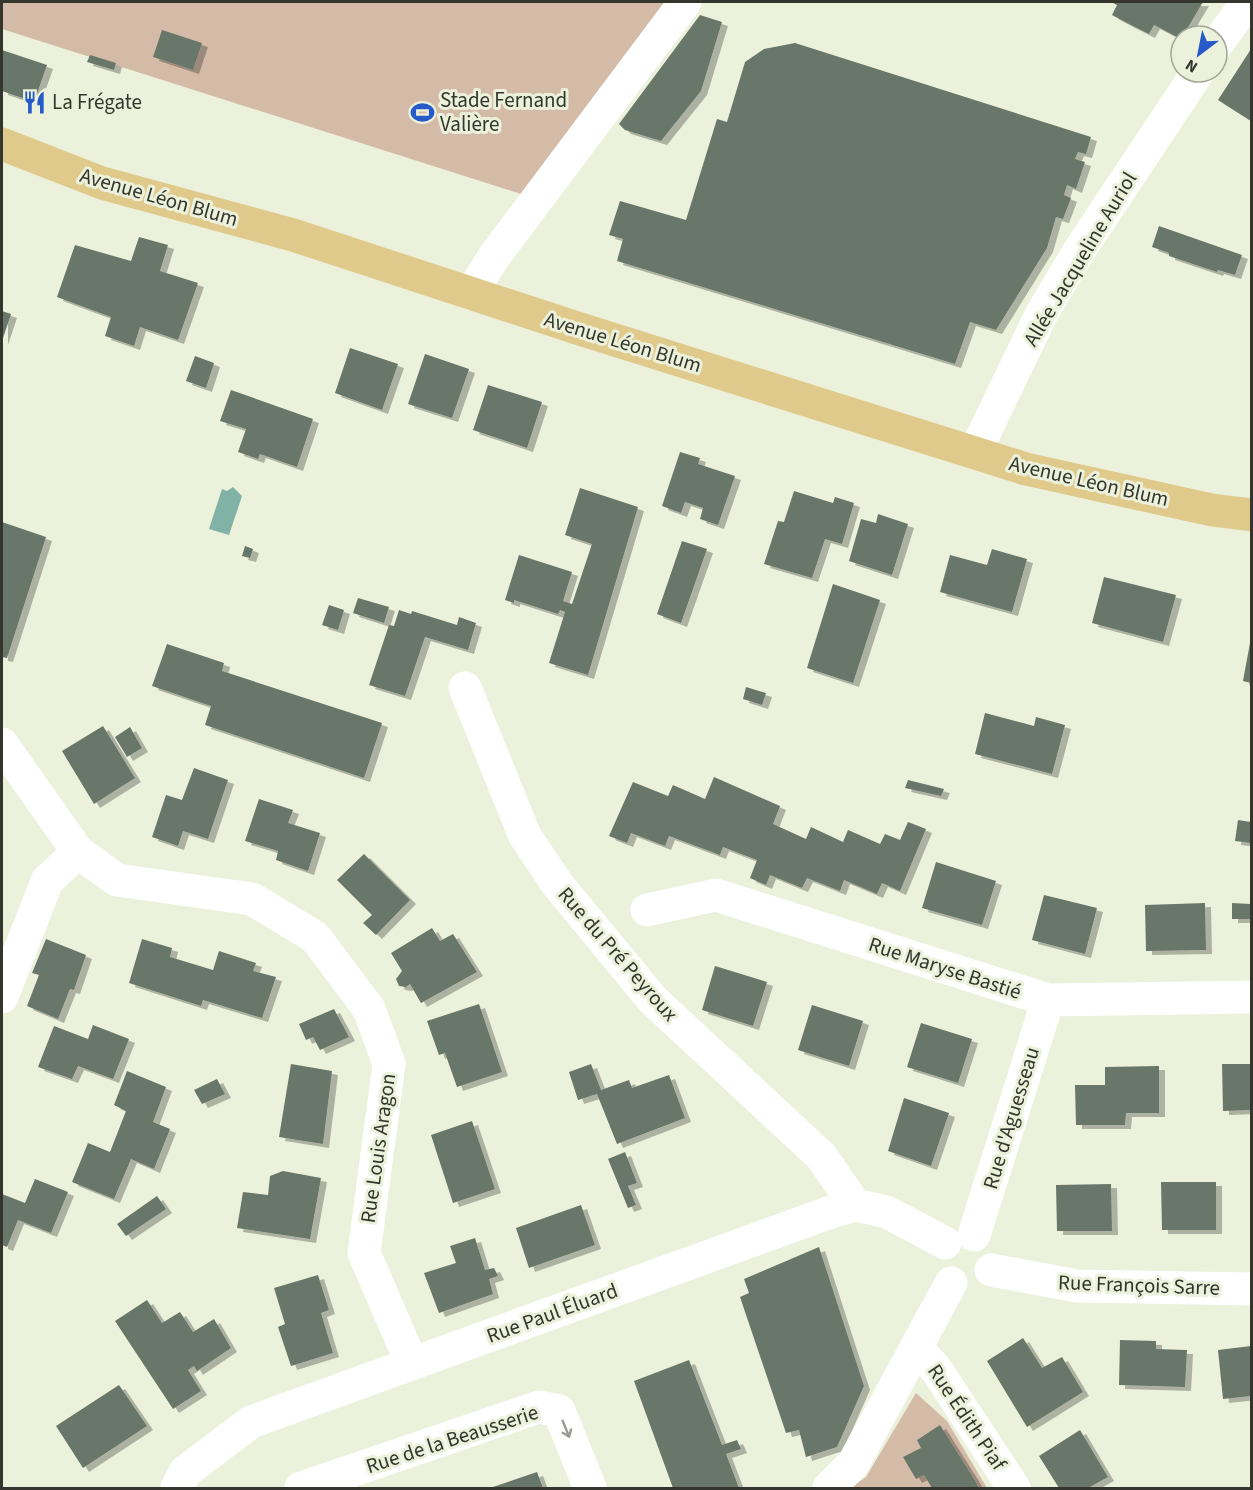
<svg xmlns="http://www.w3.org/2000/svg" width="1253" height="1490" font-family="'Source Sans 3',sans-serif">
<style>
.green{fill:#d4bba8}
.water{fill:#80b2a5}
.building{fill:#687769;filter:url(#shadow)}
.lines{fill:none;stroke-linecap:round;stroke-linejoin:round}
.minor{stroke:#fff;stroke-width:33}
.major{stroke:#e0ca8b;stroke-width:33}
.oneway{stroke:#9a9a96}
.labels{text-anchor:middle;stroke-width:6;stroke-linejoin:round;paint-order:stroke}
.poi-label{font-size:21px;fill:#34362d;stroke:#ecf1db;text-anchor:start}
.street-label{font-size:21px;fill:#34362d;stroke:#ecf1db}
</style>
<defs>
<filter id="shadow"><feDropShadow dx="6" dy="4" stdDeviation="0" flood-color="#0004"/></filter>
</defs>
<rect width="100%" height="100%" fill="#ecf1db"/>
<path class="green" d="M2,2h663l-144,192 -519,-165z
M916,1393l31,28 40,67h-137l16,-11z"/>
<path class="water" d="M233,487l9,9 -13,39 -20,-6 13,-40 5,2z"/>
<path class="building" d="M1111,2h92l-22,37 -27,-14 -5,9 -20,-10 -17,-9 5,-10z
M700,15l22,7 -21,69 -40,50 -36,-11 -6,-6z
M162,30l40,13 -9,27 -40,-13z
M795,43l296,94 -5,17 -8,-2 -3,7 10,3 -9,27 -9,-4 -3,10 7,3 -8,21 -7,-2 -9,31 -51,82 -26,-8 -15,42 -338,-103 6,-22 -14,-4 11,-34 66,19 31,-101 10,3 18,-60 19,-13z
M1251,49v72l-33,-21z
M2,50l45,15 -13,37 -32,-11z
M90,55l26,8 -2,7 -27,-8z
M1159,226l83,29 -7,20 -17,-5 -1,2 -48,-16v-3l-17,-6z
M139,237l29,8 -8,26 38,12 -20,57 -38,-13 -6,19 -29,-10 6,-19 -54,-20 18,-52 56,16z
M2,311l9,3 -9,27z
M350,348l48,16 -16,46 -47,-17z
M425,354l44,15 -17,49 -44,-14z
M195,356l19,7 -8,25 -20,-7z
M488,385l54,17 -15,46 -54,-18z
M231,390l82,29 -16,48 -37,-13 -2,5 -20,-7 8,-23 -26,-8z
M680,452l20,6 -2,6 37,12 -17,49 -18,-6 3,-11 -18,-6 -4,11 -19,-7z
M580,488l58,19 -50,168 -39,-12 16,-51 -5,-2 -2,4 -44,-14v3l-9,-3 14,-45 53,17 -9,29 9,3 20,-60 -27,-9z
M794,491l39,12 2,-6 19,6 -12,41 -17,-5 -13,39 -48,-14 14,-43 6,1z
M878,514l30,10 -16,51 -43,-14 12,-42 15,4z
M2,522l44,15 -39,121 -5,-1z
M682,541l25,8 -26,74 -24,-9z
M245,546l8,3 -3,9 -8,-2z
M992,549l35,10 -15,53 -72,-20 10,-37 37,10z
M1104,577l72,18 -13,47 -71,-19z
M833,584l47,16 -27,83 -46,-15z
M358,598l31,9 -5,16 -31,-10z
M329,605l15,5 -6,20 -16,-5z
M399,610l12,4 1,-3 45,14 2,-8 17,6 -8,27 -43,-13 -20,59 -36,-11 20,-60 5,1z
M1250,643h1v40l-8,-2z
M167,644l57,19 -2,8 160,52 -18,55 -159,-53 6,-19 -59,-20z
M746,687l20,6 -4,12 -19,-6z
M985,713l49,13 2,-9 29,8 -13,49 -77,-20z
M103,726l32,52 -41,26 -32,-53z
M130,727l12,21 -15,9 -12,-20z
M194,768l34,12 -20,59 -25,-8 -5,15 -26,-9 14,-42 16,5z
M714,777l66,29 -7,18 33,15 5,-12 32,15 5,-12 32,14 5,-10 15,6 8,-18 18,7 -26,62 -18,-8 -5,11 -33,-14 -4,11 -33,-13 -5,10 -32,-13 -4,10 -16,-7 7,-18 -34,-13 -3,8 -51,-19 -4,10 -34,-13 -4,10 -18,-7 24,-54 35,14 5,-11 32,14z
M908,780l36,9 -3,7 -36,-8z
M259,799l34,11 -5,13 32,10 -12,38 -32,-11 2,-9 -33,-10z
M1238,820l13,2v21l-16,-2z
M364,854l46,46 -34,35 -13,-12 9,-8 -35,-35z
M936,862l60,19 -14,44 -60,-17z
M1044,895l53,13 -12,46 -53,-14z
M1205,903l1,47 -60,1 -1,-46z
M1232,903l19,1v15h-19z
M432,928l8,13 13,-7 24,38 -56,31 -11,-19 -4,3 -7,-1 -3,-7 6,-8 -11,-18z
M46,939l40,16 -12,35 -4,-1 -12,30 -31,-13 12,-31 -7,-2z
M142,939l30,9 -2,9 43,13 6,-19 37,12 -3,8 23,6 -14,41 -59,-18 -2,6 -72,-23z
M715,966l52,16 -14,44 -51,-16z
M479,1004l23,68 -45,15 -12,-34 -6,2 -12,-34z
M812,1005l51,16 -14,45 -51,-16z
M334,1009l15,28 -29,13 -7,-13 -7,3 -7,-16z
M921,1023l51,16 -14,44 -51,-16z
M93,1025l36,14 -16,40 -35,-13 -6,13 -34,-12 16,-41 34,13z
M291,1064l41,7 -9,73 -44,-7z
M591,1064l10,26 28,-10 3,8 37,-13 16,43 -68,26 -20,-50 -19,6 -9,-28z
M1222,1064h29v46l-28,1z
M1159,1066v47h-33l-1,12h-49l-1,-40h30v-18z
M127,1071l39,16 -13,35 17,7 -16,40 -23,-10 -17,40 -42,-17 16,-39 22,9 16,-41 -12,-6z
M217,1079l8,15 -23,10 -8,-14z
M904,1098l45,15 -18,53 -43,-15z
M472,1121l23,68 -42,14 -22,-68z
M625,1152l12,31 -9,3 8,19 -8,3 -20,-49z
M283,1171l38,7 -11,61 -73,-11 6,-36 25,3 2,-19z
M35,1179l33,13 -17,41 -33,-13 -11,27 -5,-2v-51l23,9z
M1161,1182h55v48h-54z
M1111,1184l1,47h-55l-1,-46z
M157,1196l9,13 -40,27 -9,-12z
M581,1205l14,40 -66,23 -13,-40z
M475,1238l10,32 9,-2 4,8 -9,3 4,15 -54,19 -15,-40 32,-10 -6,-17z
M819,1247l45,139 -27,61 -31,10 -7,-27 -13,3 -46,-136 9,-4 -5,-14z
M318,1275l11,35 -8,3 12,40 -42,13 -13,-39 7,-3 -11,-36z
M147,1300l15,23 18,-11 13,20 21,-13 17,29 -34,23 -3,-5 -6,4 13,21 -28,18 -58,-88z
M1023,1338l19,30 20,-11 21,35 -56,35 -40,-66z
M1120,1340l36,1v8l31,1 -2,37 -66,-2z
M1251,1346v50l-28,3 -5,-49z
M689,1360l33,85 15,-5 4,9 -15,5 13,34h-66l-39,-107z
M119,1385l28,41 -64,42 -27,-42z
M940,1425l34,54 5,9h-47l-8,-13 -8,4 -13,-22 18,-9 -4,-8z
M1080,1430l28,47 -20,11h-29l-20,-32z
M537,1472l6,16h-53z"/>
<g class="lines">
<path class="minor" d="M1217,44l29,-40 6,-2
M471,294l22,-36 192,-256
M975,452l67,-139 39,-65 117,-176
M465,688l60,148 33,49 95,115 168,156 34,49
M2,744l76,108 39,28 135,19 63,38 54,72 20,55 -25,189 48,111
M647,910l69,-15 332,105 204,-3
M2,997l45,-116 31,-29
M974,1235l74,-235
M991,1270l86,16 175,3
M916,1348l20,21 78,119
M177,1488l8,-16 66,-50 577,-209 27,-8 32,7 58,31
M301,1488l238,-81 20,4 31,77
M829,1488l24,-24 98,-181"/>
<path class="major" d="M2,144l100,39 191,52 287,94 446,140 186,41 40,5"/>
</g>
<defs><path id="oneway-shaft" d="M-6 0H5M1.5-3L5.5 0L1.5 3" fill="none" stroke-width="1.6" stroke-linecap="round" stroke-linejoin="round" transform="scale(1.5)"/></defs>
<use class="oneway" href="#oneway-shaft" transform="translate(566 1429) rotate(68)"/>
<defs>
<symbol id="restaurant-bare" viewBox="-9 -9 18 18"><path d="M-5-6h1v4h1v-4h1v4h1v-4h1v5L-1.5 .5V6h-2V.5L-5-1ZM5-6V6H3V1.5H1.5Q1.5-4 5-6Z" fill="#255ac8" stroke="#ecf1db" stroke-width="2.5" paint-order="stroke"/></symbol>
<symbol id="stadium-bare" viewBox="-9 -9 18 18"><path d="M0-5a6.5 5 0 1 0 0 10a6.5 5 0 1 0 0-10ZM-3.5-1.8h7v3.6h-7Z" fill="#255ac8" stroke="#ecf1db" stroke-width="2.5" paint-order="stroke"/></symbol>
</defs>
<g fill-rule="evenodd">
<use href="#restaurant-bare" x="18" y="86" width="33" height="33"/>
<use href="#stadium-bare" x="406" y="96" width="33" height="33"/>
</g>
<g class="labels">
<g class="poi-label">
<text x="440" y="107">Stade Fernand<tspan x="440" dy="24">Valière</tspan></text>
<text x="52" y="109">La Frégate</text>
</g>
<g class="street-label">
<text transform="translate(159 197) rotate(16)" y="7">Avenue Léon Blum</text>
<text transform="translate(1080 259) rotate(-59)" y="7">Allée Jacqueline Auriol</text>
<text transform="translate(623 342) rotate(17)" y="7">Avenue Léon Blum</text>
<text transform="translate(1089 481) rotate(13)" y="7">Avenue Léon Blum</text>
<text transform="translate(618 954) rotate(49)" y="7">Rue du Pré Peyroux</text>
<text transform="translate(945 968) rotate(18)" y="7">Rue Maryse Bastié</text>
<text transform="translate(1011 1118) rotate(-73)" y="7">Rue d'Aguesseau</text>
<text transform="translate(378 1148) rotate(-82)" y="7">Rue Louis Aragon</text>
<text transform="translate(1139 1285) rotate(2)" y="7">Rue François Sarre</text>
<text transform="translate(552 1313) rotate(-20)" y="7">Rue Paul Éluard</text>
<text transform="translate(967 1417) rotate(56)" y="7">Rue Édith Piaf</text>
<text transform="translate(452 1439) rotate(-18)" y="7">Rue de la Beausserie</text>
</g>
</g>
<rect width="1253" height="1490" fill="none" stroke="#34362d" stroke-width="6"/>
<g transform="translate(1199 54) rotate(212)"><circle r="28" fill="#ecf1db" stroke="#a2a695" stroke-width="1.5"/>
<path d="M0-4.5L10 22L0 15L-10 22Z" fill="#255ac8"/>
<text y="-9" font-size="16" font-weight="bold" text-anchor="middle" fill="#34362d">N</text>
</g>
</svg>
